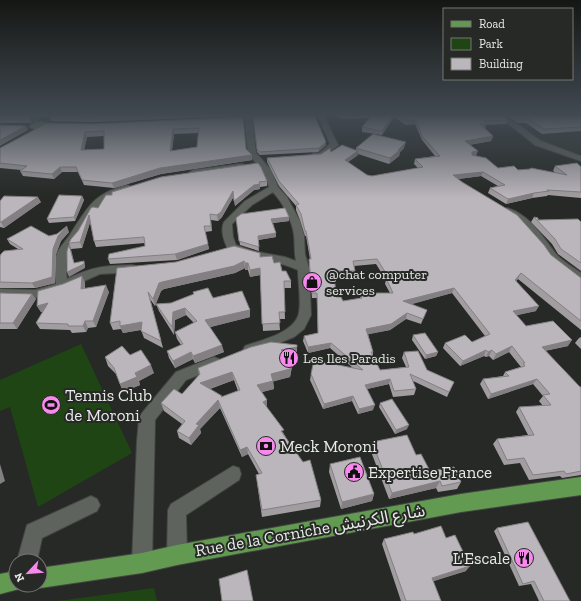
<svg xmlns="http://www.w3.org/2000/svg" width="581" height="601" font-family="'Zilla Slab','Noto Sans Arabic',serif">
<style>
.built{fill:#2d342b}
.green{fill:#204514}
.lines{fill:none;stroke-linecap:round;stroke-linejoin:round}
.minor-casing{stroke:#434642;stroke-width:2}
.major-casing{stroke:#434642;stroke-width:2}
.minor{fill:#5f635e;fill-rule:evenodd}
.major{fill:#639a52;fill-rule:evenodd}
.wall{fill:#a19da1;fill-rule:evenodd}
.shaded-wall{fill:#837f83}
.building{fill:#bbb6bb;stroke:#837f83;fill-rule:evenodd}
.labels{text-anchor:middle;stroke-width:4;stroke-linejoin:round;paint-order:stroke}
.poi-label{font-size:14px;fill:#e8eae8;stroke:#262925;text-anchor:start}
.near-poi-label{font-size:17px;fill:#e8eae8;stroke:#262925;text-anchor:start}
.near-street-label{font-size:17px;fill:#e8eae8;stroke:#262925}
</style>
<rect width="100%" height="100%" fill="#262925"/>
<path class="built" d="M500,114h81v45l-38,-15z"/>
<path class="green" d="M81,344l51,109 -94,54 -28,-100 -10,4v-31z
M154,588l3,13h-99z"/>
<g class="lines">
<defs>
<path id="minor" d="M28,114h6l7,10 -1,1h-4z
M279,114h47l-2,2 14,29 -14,12h-11v-4h6l11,-9 -12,-28 -66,3 4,34 15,17 7,17 9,10 13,24 4,14 1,19 4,14 2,47 -7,14 -10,8 -44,18 -5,-1 -2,-4 2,-4c16,-6 46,-12 53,-30 4,-10 0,-34 0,-46 -23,-10 -46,-12 -70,-21 -4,-7 -8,-19 -4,-27l21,-21 24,-14 -6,-16 -15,-17 -3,-35 -7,-2 3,-2zM273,192c10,11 19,28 21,43 1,9 0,17 2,26l-11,-4 -32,-6 -17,-6 -3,-8 -1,-13 20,-19z
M496,114h7l38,27 40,15v5l-46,-16z
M240,164h3v4l-50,8 -4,-3 4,-3z
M127,185l3,1 1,2 -1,2c-10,3 -20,6 -28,13 -7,5 -32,43 -34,51 -3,8 -2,17 -1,25 27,-13 36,-13 65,-14l4,1 2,3 -2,3 -36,2 -34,15 -31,9 -35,-1v-8l35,1 21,-6c0,-9 -2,-19 0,-28 3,-9 10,-15 15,-23 17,-26 23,-40 56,-48z
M507,208c22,6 36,29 49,46 6,7 17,13 25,19v10l-4,-1 -28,-23 -6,-10 -27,-30 -14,-8z
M214,357l5,2 2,4 -2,4 -33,13 -31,40 -3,143 -3,7 -7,3 -7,-3 -3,-7 5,-122 2,-23 3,-5 34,-41z
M233,466l6,2 2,6 -2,6 -53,35 1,40 -3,7 -7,3 -7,-3 -3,-7 1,-45 3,-6z
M91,496l6,3 3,6 -3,6 -55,27 -5,23h-20l10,-36z"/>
<path id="major" d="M42,121l8,4 -11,6 -10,-4 3,-3z
M581,477v18l-120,17 -284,53 -35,8 -102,15 -7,-3h7v-17l102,-15 35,-8 284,-51z
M16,571v14h8l-1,3 -23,6v-20z"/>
</defs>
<use href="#minor" class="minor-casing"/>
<use href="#major" class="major-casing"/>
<use href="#minor" class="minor"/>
<use href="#major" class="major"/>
</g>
<path class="wall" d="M0,114h27l5,8 -2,1h-30z
M53,114h232l-192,8 -42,-1 -2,-5z
M338,114h34v1l1,-1h127l8,6 -2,4 -20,1 -1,4 8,7 -2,5 -22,4 7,11 22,12 58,5 -3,-2 2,-5 26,1v31l-33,-3 -1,1 -15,2 -26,6 -18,-11 2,-5 8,-2 -17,-10 -23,3 93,76 30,23v52l-63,-51 -2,2 20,30 -20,4 10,11 42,20 -23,5 35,36h1v88l-19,3 -2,-2 -31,4 -9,-17 -16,2 -11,-21 4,-5 31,-4 -12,-23 3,-5 24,-1 -4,-5 4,-5 -10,-12 -45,15 -8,-15 3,-5 20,-3 2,-4 16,-5 -12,-15 -16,8 -4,-4 -3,1 -2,-1 -24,10 -17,-18 2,-5 27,-1 13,-6 -33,-43 -41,11 16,6 -6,14 -15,-5 -16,11 -22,4 5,18v4l7,14 26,-3 -4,-9 2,-6 23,18 27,12 -7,15 -34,-16 3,8 -2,6 -21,2 -4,-13 -22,5 6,21 -15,4 -6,-13 -29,8 -13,-29 1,-6 42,-6 -23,-20 -22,5 -5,-12 1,-5 14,-3 -1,-35h-5l-3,-34v-5h1l-4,-23h-1l-5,-16 -4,-10v-4l-17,-20 -12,-24v-4l54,-4 35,-4v-2h48l-4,4 -1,4 -10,8 -31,-10v1l-10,7 19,13 5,1 46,-8 -4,-4 1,-5 20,-3 -13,-16 -7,-16 -9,1 -12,-8 -12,18 -20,-3v-5l8,-9 -29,1zM376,264l10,16 -1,4 5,9h-29l-1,5 -17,3 -7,-4 -2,-20 20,-1 1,-5 -1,-5z
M505,114h57l4,2h15v15l-39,3 -16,-11h-8z
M243,117l3,32 6,11 -91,14 -47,14 -30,-3 -6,-13h-16l-8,7 -31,-3 -3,-5 1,-1 -21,-2v-20l92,-24zM198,133l-1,14 -25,4 2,-17zM104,136v13l-20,1 3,-13z
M253,117l73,25v3l-8,7 -58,3 -3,-3z
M267,181v5l-7,1v2l-6,1 -19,16 -1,-10 -12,21 -4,4 -7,-1 1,11 -7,1 4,17 -32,11 -67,4 -2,-5 37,-13v-3l-49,4 -2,-6 -4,-19 -8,26 -11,1 -2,-6 29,-35 14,-13v-3z
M82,196l2,4 -9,21 -26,2 -2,-4z
M0,201l41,1 -37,26 -4,-1z
M534,217l4,3 43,2v49l-23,-17 -6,-10 -21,-22z
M236,218l53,3 -16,2 3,14 -18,3 1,11 -19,-6z
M69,232l-8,9 -5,13 -1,29 -20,5h-35v-32l18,-7 -8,-5 -3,-5 42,-3z
M260,257l14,6 17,18v7h-7l1,31h-6l1,11 -17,1 -3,-56 -10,2 -2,-7h-3v-2l-10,5 -71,16 -3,2 -6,15 -5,-7 13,49 -19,-10 -3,-8 -18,3 -2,-4 -8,1 -3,-7 7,-55z
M85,282v7l24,3 -13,35 -8,1 -2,4 -14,1 -2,-3 -30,-1 -4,-6 7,-11h-2l-4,-6z
M193,292l20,6 37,19 -40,10 14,25 -29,11 -2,-4 -18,9 -6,-10 -2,-7 14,-6 -4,-6 -2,-7 19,-9 -8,-8 -11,5 -1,15 -15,-24 -3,-7 15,-1 23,-9z
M0,293l36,6 -19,30h-17z
M413,335l25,17 -2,4 -11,3 -13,-19z
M581,337v12l-6,-6 4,-5z
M130,355l24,18 -15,8 1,4 -17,7 -3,-8 -4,-10 -8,-8 -3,-9z
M297,355l-3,1 -1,5 -3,16 -17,4 1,8 -12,3 5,8v8l17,26 37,66 -1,7 -58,10 -5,-35 2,-8 -11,-20 -6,3 -22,-49 -20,21 1,4 -10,12 -12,-7 -2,-7 5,-7 -18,-13 -3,-8 21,-9 17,-19 -1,-7zM234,380l4,11 -16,6 -12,-8z
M380,403l27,26 -12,5 -16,-27z
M372,442l44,13 14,16 31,11 -4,7 -19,3 -2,-4 -47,11 -19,-50z
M330,464l44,30 -2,7 -31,8 -12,-37z
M497,528l73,73h-31l-8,-17 -12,2 -25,-55z
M414,534l32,4 20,33 -33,10 8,20h-40l-19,-57 2,-5z"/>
<path class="shaded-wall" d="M37,114h12l-10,5z
M394,114h1l-1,3 -12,18v-4z
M30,118l2,4 -2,1 -1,-4z
M416,120l-1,4 -9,1 1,-4z
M26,126l2,4 -28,16v-6z
M173,129l1,5 -3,22 -1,-5z
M85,132l2,5 -4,18 -2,-5z
M493,136l-2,5 -28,5 2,-5z
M326,142v3l-8,7 1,-4z
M406,142l-2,6 -4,4 -1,4 -10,8 1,-6z
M358,151v4l-14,10 1,-5z
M478,151l-2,5 -5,1 1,-5z
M252,155v5l-91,14 -47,14 -2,-5 48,-15z
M60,167l2,5 -8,7 -2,-5z
M483,172l-2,4 -29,4 1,-5z
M260,184v5l-6,1 -19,16 -1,-5 20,-16z
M233,191l1,5 -12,21 -4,4 -1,-6z
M534,193l-2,5 -26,6 2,-5z
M82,196l2,4 -9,21 -1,-4z
M38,197l3,5 -37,26 -3,-6z
M89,215l2,5 -9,28 -2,-6z
M289,217v4l-17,2 -1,-4z
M67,226l2,6 -8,9 -5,13 -1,29 -20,5 -3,-5 21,-34 5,-13z
M276,233v4l-18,3v-4z
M208,244l1,5 -32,11 -2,-6z
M69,245l2,4 4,18 -1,-4z
M84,261l1,4v3l-16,9 -2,-5z
M244,261l1,7 -10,5 -71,16 -3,2 -6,15 -2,-7 6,-16 3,-1z
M245,263h3v7h-3z
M260,268v7l-10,2v-7z
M521,273l-3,6 -6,7 3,-6z
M82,276l3,6 -1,14 -3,-7z
M106,285l3,7 -13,35 -3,-6z
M454,288l-2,5 -50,14 1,-6z
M32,294l4,5 -19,30 -4,-6z
M48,303l3,7 -10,2 -4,-6z
M539,306l-3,5 -26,6 3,-6z
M185,308l1,7 -11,5 -1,15 -2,-8 1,-15z
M250,310v7l-43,11 -2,-8z
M407,313l-1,6 -16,11 -25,5 1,-6z
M85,321l3,7 -2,4 -3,-6z
M142,322l2,7 -21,4 -3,-7z
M572,340l-4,6 -30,6 4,-5z
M331,343l-1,5 -22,5v-6z
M222,345l2,7 -29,11 -2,-7z
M512,346l-3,6 -16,8 3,-6z
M297,347v8l-3,1 -1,5 -3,16 -18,5 -1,-8 10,-24z
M486,350l-2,6 -24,10 3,-5z
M492,350l-3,6 -3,1 2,-5z
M191,352l2,7 -18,9 -2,-7z
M438,352l-2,4 -11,3 1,-4z
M151,365l3,8 -15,8 -4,-8z
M232,372l2,8 -32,11 -2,-8z
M137,377l3,8 -17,7 -3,-8z
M390,379l-1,5 -26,6 2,-5z
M537,379l-4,5 -45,15 3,-5z
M273,381l1,8 -16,4 -1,-8z
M353,396l-1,5 -29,8 1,-5z
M218,400l2,8 -20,21 1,4 -10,12 -2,-7 7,-14z
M267,400v8l-4,-6z
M375,405l-2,5 -15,4 1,-5z
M409,425l-2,4 -12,5 1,-4z
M247,447l1,7 -6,3 -2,-7z
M0,464l5,17 -5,3z
M440,481l-4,7 -47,11 3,-6z
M374,494l-2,7 -31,8 1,-7z
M470,566l-4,5 -38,12 4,-5z"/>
<path class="building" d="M0,114h27l3,4 -1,1 -29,-1z
M53,114h120l-81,3 -43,-1z
M314,114l12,28 -7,6 -59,4 -3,-3 -4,-32z
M373,114h21l-12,17 -20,-4z
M397,114h103l8,6 -25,1 3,4 -6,-1 13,12 -28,5 13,10 -6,1v3l14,3 12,10 16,-2 4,4 12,-1 1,-1 36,7 -12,-9 22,-3 4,4v25l-34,-2 2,1 -15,2 -26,6 -18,-11 15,-3 -22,-13 -30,3 9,7 55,33 27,30 7,10 30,23v43l-60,-48 -6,7 24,26 -26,5 13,15 27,-5 19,19 -30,7 38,40h1v84l-15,3 -2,-3 -31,4 -9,-17 -17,2 -10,-21 37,-4 -15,-28 32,-2 -8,-10 7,-1 -13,-15 -46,15 -8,-15 26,-3 -4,-4 20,-6 -2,-3h2l-13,-17 -16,8 -4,-4 -4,2 -2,-2 -23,11 -18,-18 20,-8 7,7 18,-8 -36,-46 -51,13 24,9 -4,9 -16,-6 -16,11 -25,5 7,23h-2l9,18 29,-3 -5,-15 14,-1 9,19 27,12 -5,10 -39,-18 6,15 -22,2 -4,-12 -25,6 10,20 -16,4 -6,-13 -29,8 -13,-30 3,-14 49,10 -32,-27 -23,4 -4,-11 14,-3 -1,-40h-5l-3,-34h2l-5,-28h-1l-4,-17 -5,-9 3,-1 -20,-23 -12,-23 54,-4 9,-6 1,4 11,-7 16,6 -13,9 22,15 5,1 51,-9 -8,-8 25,-3 -18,-20 -6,-16 -9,1zM377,259l12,19h-3l7,15h-32l1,5 -19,3 -2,-4h-5l-2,-26h21l-2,-10z
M513,114h49l4,2h15v11l-37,2 -16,-11 -8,1z
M243,117l3,32 6,6 -92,13 -48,15 -30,-3 -6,-13h-16l-8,7 -32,-3 7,-5 -27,-3v-15l47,-25 45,1zM199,128l-2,19 -27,4 3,-22zM104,131v18l-23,1 4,-18z
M0,125l26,1 -26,14z
M373,134l33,8 -8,8h2l-10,8 -34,-10z
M258,163l3,4 6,14 -8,1 1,2 -6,1 -20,16 -1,-10 -12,21 -4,3 -7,-1 1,12h-7l4,18 -33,10 -67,5 1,-5 36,-8 -1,-9 -50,4 -5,-26 -9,27 -11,1 2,-4 7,-8 13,-23 2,-1 5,1 8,-13h6v-3l49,-15z
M59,195l23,1 -8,21 -27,2z
M4,196l34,1 -37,25h-1v-21z
M285,208l4,9 -18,2 5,14 -18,3 1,11 -20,-6 -3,-23 5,-4z
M534,217l4,1v2l40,-1 3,3v41l-20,-14 -6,-10z
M31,226l18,10 8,-2 10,-8 -9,10 -5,13 -1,28 -20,6 -32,-1v-26l1,-2 3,-3 19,-2 -16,-10z
M69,245l5,18 10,-2v3l-17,8v-21z
M234,246l26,7v4l12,-1 2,7 6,-1 2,9h4l5,10h-7l1,31h-6l1,11 -18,1 -2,-56 -10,2 -2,-7h-3l-1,-2 -10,5 -72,16 -3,1 -6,16 -5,-7 13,49 -20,-10 1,-9 -22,4v-5l-10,2 7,-55 59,-6z
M82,276l-1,13 25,-4 -13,36h-8l-2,5h-15v-2l-32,-1 12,-20 -11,3 1,-15 25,-7z
M208,288l5,10 29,-7 8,19 -45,10 17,25 -29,11 -2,-4 -18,9 -6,-10 16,-7 -8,-12 22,-11 -12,-13 -12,4 -1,15 -16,-23 15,-1 23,-9 -1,-2z
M0,293l32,1 -19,29h-13z
M425,333l13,19 -12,3 -13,-20z
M271,342l26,3v2l-16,3 13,3 -4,16 -19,5 2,7 -16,4 10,15 -4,2 21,28 -3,1 22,31 7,-2 11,40 -59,10 -6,-35 6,-2 -15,-26 -7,3 -22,-50 -22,24 3,1 -10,13 -12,-7 8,-10 -24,-18 13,-14 8,5 18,-20 -2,-6 53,-21zM232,372l8,18 -19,7 1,-1 -22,-13z
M122,346l8,9 11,-5 10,15 -16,8 2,4 -17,7 -6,-16 -9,-11z
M392,399l17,26 -13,5 -16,-27z
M407,435l9,20 5,-1 9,17 24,-4 7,15 -19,4 -2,-5 -48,12 -20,-51z
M360,457l14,37 -32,8 -12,-38z
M528,522l42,79h-26l-10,-20 -11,3 -26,-56z
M441,526l5,12 9,-3 15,31 -38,12 9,23h-35l-22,-62 29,-7 1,2z
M247,570l6,31h-31l-3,-22z"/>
<linearGradient id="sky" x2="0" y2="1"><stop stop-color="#151714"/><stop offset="0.58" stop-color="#414951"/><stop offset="1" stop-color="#414951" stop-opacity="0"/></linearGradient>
<rect width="581" height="198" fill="url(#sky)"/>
<defs>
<symbol id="shop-disc" viewBox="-11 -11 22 22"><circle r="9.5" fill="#f788ec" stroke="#262925"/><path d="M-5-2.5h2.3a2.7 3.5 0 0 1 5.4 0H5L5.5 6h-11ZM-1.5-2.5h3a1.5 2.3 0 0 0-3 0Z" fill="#111"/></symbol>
<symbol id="restaurant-disc" viewBox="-11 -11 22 22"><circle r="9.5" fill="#f788ec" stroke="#262925"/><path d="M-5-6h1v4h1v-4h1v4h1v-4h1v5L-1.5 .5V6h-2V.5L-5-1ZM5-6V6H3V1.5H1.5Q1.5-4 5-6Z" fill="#111"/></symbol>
<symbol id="stadium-disc" viewBox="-11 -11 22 22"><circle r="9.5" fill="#f788ec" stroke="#262925"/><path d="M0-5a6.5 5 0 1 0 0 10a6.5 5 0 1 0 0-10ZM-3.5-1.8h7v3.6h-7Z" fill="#111"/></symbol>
<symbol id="bank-disc" viewBox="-11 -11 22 22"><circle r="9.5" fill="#f788ec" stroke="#262925"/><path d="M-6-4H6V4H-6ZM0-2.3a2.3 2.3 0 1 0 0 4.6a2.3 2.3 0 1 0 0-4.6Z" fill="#111"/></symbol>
<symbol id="civic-disc" viewBox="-11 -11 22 22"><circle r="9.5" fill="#f788ec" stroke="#262925"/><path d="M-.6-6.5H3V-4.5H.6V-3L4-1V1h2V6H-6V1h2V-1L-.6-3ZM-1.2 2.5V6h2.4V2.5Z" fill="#111"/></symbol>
</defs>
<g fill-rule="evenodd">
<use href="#shop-disc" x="301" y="271" width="22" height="22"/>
<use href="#restaurant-disc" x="278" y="347" width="22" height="22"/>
<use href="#stadium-disc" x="40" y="394" width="22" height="22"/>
<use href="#bank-disc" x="255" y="435" width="22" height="22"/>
<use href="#civic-disc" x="343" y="461" width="22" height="22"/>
<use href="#restaurant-disc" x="513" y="547" width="22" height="22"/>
</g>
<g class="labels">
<g class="poi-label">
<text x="326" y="279">@chat computer<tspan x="326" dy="16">services</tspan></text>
<text x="303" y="363">Les Iles Paradis</text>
</g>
<g class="near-poi-label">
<text x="65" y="401">Tennis Club<tspan x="65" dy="20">de Moroni</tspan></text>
<text x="280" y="452">Meck Moroni</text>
<text x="368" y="478">Expertise France</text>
<text x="510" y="564" text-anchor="end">L'Escale</text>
</g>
<g class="near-street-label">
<text transform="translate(310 530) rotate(-10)" y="6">Rue de la Corniche شارع الكرنيش</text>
</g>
</g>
<rect x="443" y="8" width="130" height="72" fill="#262925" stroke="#747673"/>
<rect x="451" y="21" width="20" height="6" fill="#639a52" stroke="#747673"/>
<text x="479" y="28" font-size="12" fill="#e8eae8">Road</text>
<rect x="451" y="38" width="20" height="12" fill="#204514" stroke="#747673"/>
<text x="479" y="48" font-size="12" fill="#e8eae8">Park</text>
<rect x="451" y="58" width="20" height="12" fill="#bbb6bb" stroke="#747673"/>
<text x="479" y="68" font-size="12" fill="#e8eae8">Building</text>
<g transform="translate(28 573) rotate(244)"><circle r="19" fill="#262925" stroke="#747673"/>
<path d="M0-3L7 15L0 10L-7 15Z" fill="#f788ec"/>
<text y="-6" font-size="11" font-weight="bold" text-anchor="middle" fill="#e8eae8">N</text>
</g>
</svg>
